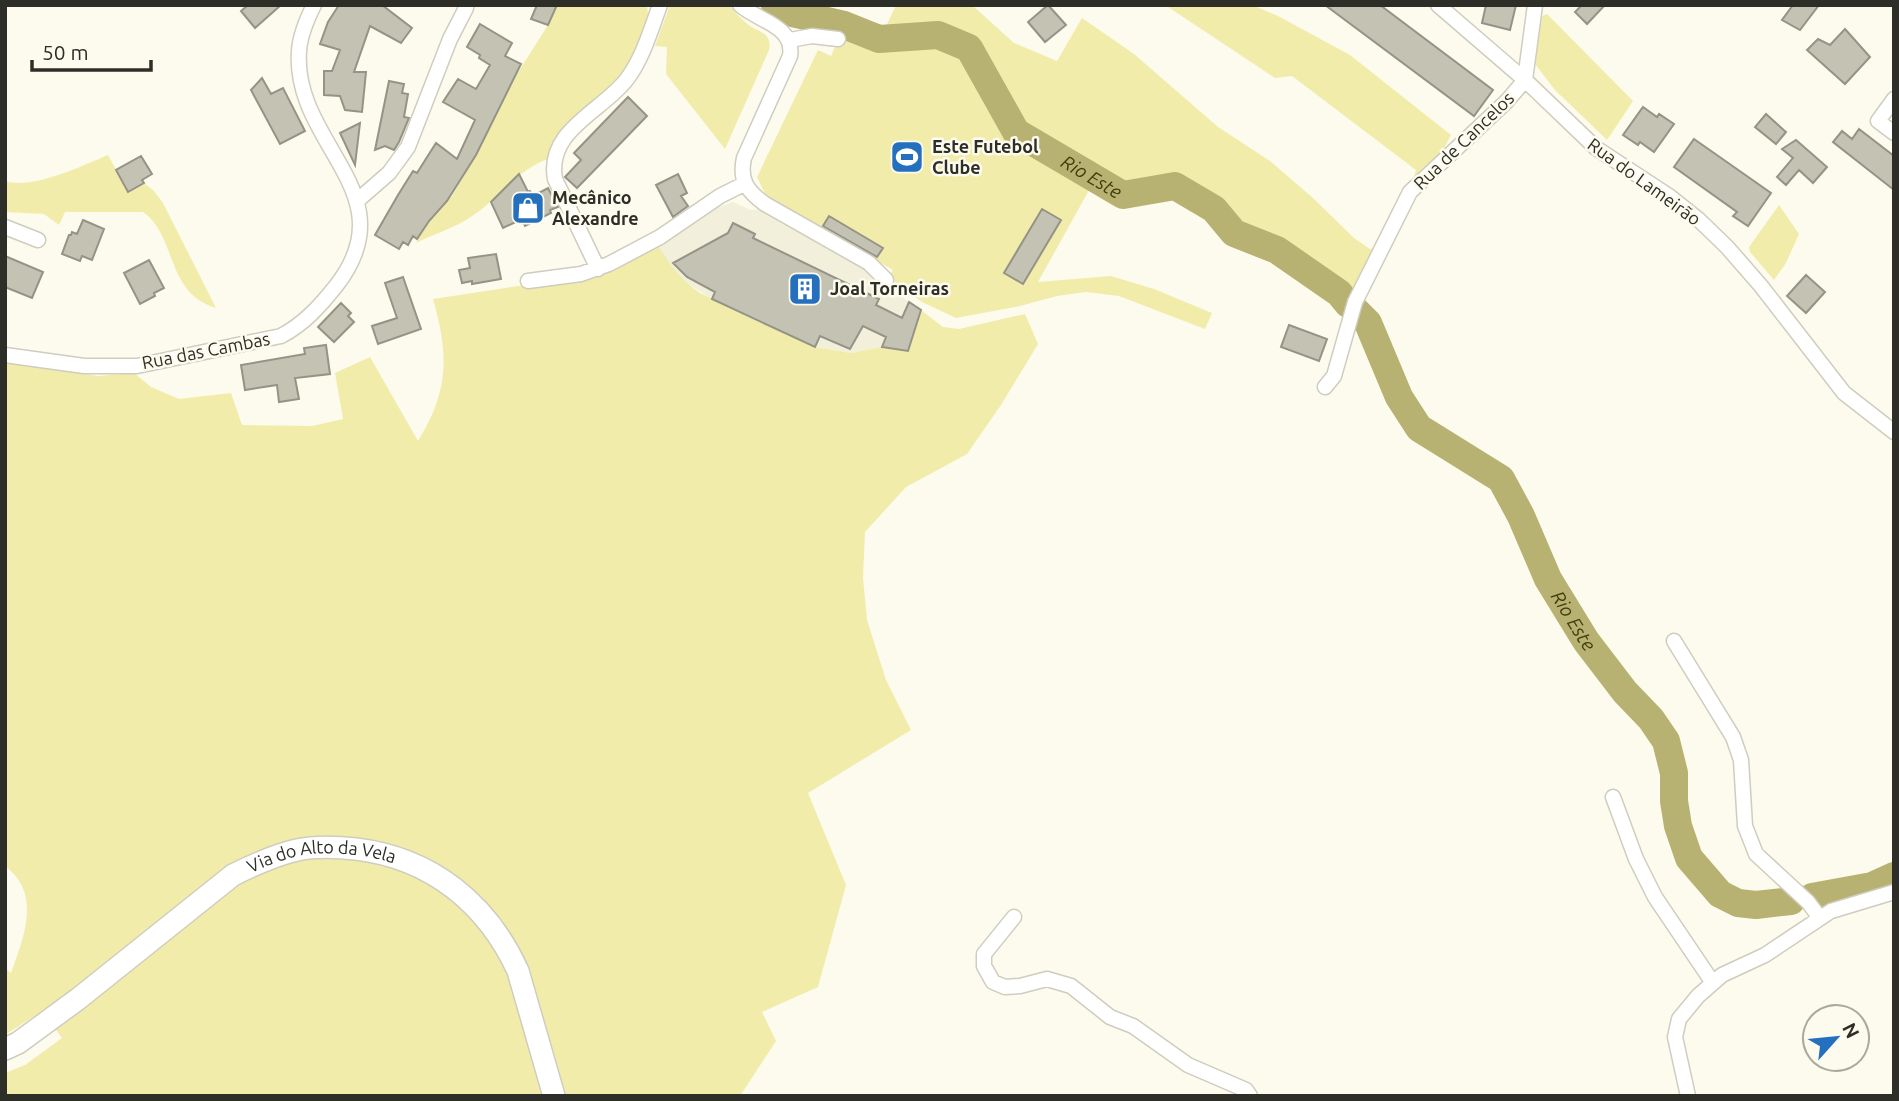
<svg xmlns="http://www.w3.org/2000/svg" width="1899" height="1101" font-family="Ubuntu,sans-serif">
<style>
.built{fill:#f2f0da}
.green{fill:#f2ecab}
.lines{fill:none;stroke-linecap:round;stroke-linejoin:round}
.river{stroke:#b8b272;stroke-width:28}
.building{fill:#c3c2b3;stroke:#949386;stroke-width:2}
.street-casing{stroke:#cecdbe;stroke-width:17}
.primary-casing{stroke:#cecdbe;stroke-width:24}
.street{stroke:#fff;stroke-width:14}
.primary{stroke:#fff;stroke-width:21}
.labels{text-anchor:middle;stroke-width:5;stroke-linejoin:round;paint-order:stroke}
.street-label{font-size:18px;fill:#2e2e28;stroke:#fcfbed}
.poi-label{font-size:18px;font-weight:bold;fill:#2e2e28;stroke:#fcfbed;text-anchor:start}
.water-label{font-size:19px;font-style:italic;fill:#423d09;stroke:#fcfbed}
</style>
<rect width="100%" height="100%" fill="#fcfbed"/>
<path class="built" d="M733,202l18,8 10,-1 97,55 51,38 -1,49 -26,-4 -31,6 -36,-6 -103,-48 -27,-17 -16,-17 -11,-20 50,-34z"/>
<path class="green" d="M557,5l90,1 1,9 -14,46 -13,16 -63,59 -10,23c-34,12 -51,43 -82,61 -15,9 -34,15 -50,23l13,-22 23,-25 39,-70 17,-38 40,-63z
M670,5h59c6,7 13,15 21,21 11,7 22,7 19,24l-44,99 -59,-75 1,-27 -12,-1z
M896,5h76l42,38 43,18 25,-43 52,36 84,73 52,34 43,37 41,40 16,11 7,-1 -23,50 -67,-49 -49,-21 -18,-21 -42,-25 -54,6 -104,-59 -46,-82 -35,-17 -57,5z
M1165,5h87l26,11 72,39 101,80 -9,17 -30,31 4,-13 -124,-94 -17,2z
M1547,14l86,87 -26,39 -52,-50 -20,-26 5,-42 2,-6z
M842,31l36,13 60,-2 28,14 48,82 79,45 -55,99 73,-6 43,13 58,24 -7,16 -86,-33 -33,-4 -29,4 -37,10 -64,12 -34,-16 -34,-25 5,-7 -127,-74 -9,-19 61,-127 13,6z
M108,155l20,37 16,-9 10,8 9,12 53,105c-51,-15 -39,-73 -73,-96h-78l-6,13 -15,-11 -39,-2v-31c27,9 77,-15 103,-26z
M1779,205l20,29 -13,29 -12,17 -24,-28 -1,-5z
M658,245c12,20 23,35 42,48l115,54 36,6 31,-6 26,4 13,-41 22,17 16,2 66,-15 13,30 -37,61 -34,49 -61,33 -41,45 -2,46 4,42 19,60 25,50 -103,63 38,92 -28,102 -56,25 14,29 -36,55h-735v-23l20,-8 37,-27 -20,-27 -37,24v-67l6,5c13,-37 31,-79 -6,-107v-504l93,14 36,-3 17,14 28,12 52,-6 11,32 70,1 31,-7 -8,-46 35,-16 48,84c31,-50 31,-86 15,-142l92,-14 56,-4 22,-6z"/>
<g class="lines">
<g class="river">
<path id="s1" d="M775,5l9,6 60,14 35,14 59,-4 31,13 47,84 107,63 52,-9 39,23 20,24 43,17 62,43 9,11"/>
<path id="s2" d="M1356,311l12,12 31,74 20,31 82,51 20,37 27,63 38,62 39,51 26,27 15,22 8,32v28l4,25 11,32 31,36 18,9 18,2 35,-4"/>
<path d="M1812,897l60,-11 22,-10"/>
</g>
</g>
<path class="building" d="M248,5h33l-26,23 -14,-17z
M339,5h43l30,23 -11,15 -31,-17 -16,46h12l-4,40 -17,-2 -5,-14 -16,-1v-24h8l8,-21 -20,-6 8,-22z
M537,5h20l-9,20 -17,-6z
M1048,5l18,20 -21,17 -17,-20z
M1325,5h55l113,85 -19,26z
M1486,5h30l-6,25 -28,-7z
M1582,5h23l-18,19 -12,-12z
M1793,5h26l-19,25 -18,-10z
M480,24l32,19 -7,13 16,8 -45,91 -29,46 -18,20 -12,18 -4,-3 -5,9 -5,-3 -4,7 -24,-14 23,-40 15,-24 4,2 19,-30 21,16 18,-39 -32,-18 15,-23 18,10 14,-24 -11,-7 1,-3 -13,-8z
M1845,29l25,28 -25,27 -38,-34 11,-11 12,6z
M262,78l9,16 12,-6 22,43 -25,13 -29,-54z
M389,81l15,3 -2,9 6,1 -4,23 5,1 -10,24 -5,8 -9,-4 -10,4z
M628,97l19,19 -70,72 -12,-11 16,-17 -7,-7z
M1643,107l14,10 2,-3 15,10 -20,28 -14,-10 -2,3 -15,-10z
M1766,114l20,18 -10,12 -21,-17z
M360,123l-5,42 -15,-32z
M1859,129l35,27v34l-61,-48 9,-11 10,8z
M1694,139l77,54 -23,33 -15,-10 4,-4 -63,-45z
M1796,140l31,27 -14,16 -14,-13 -13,15 -9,-8 16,-19 -11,-9z
M141,156l11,18 -10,6 2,3 -16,9 -12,-22z
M519,174l9,18 2,-1 3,5 15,-8 10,19 -8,3 1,3 -26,13 -3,-7 -19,9 -12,-26z
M678,174l9,19 -6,3 7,10 -15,11 -17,-32z
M1042,209l19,11 -38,64 -19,-11z
M829,216l54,32 -6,9 -54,-31z
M83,220l21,9 -12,31 -10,-4 -2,5 -18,-7 7,-19h2l1,-3 5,2z
M733,223l22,11 -2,4 126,61 -3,6 26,13 7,-16 12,8 -13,41 -26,-4 4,-10 -23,-11 -13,23 -30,-13 -5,11 -103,-48 3,-7 -28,-15 -14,-14 55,-30z
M496,254l5,25 -29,5v-3l-10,2 -3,-13 11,-2 -2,-10z
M5,256l38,16 -11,26 -27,-11z
M149,260l15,28 -10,5 1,3 -15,8 -16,-31z
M1806,275l19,17 -19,21 -19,-17z
M403,277l18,52 -43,15 -6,-18 25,-8 -12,-35z
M341,303l10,10 -3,3 6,6 -20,20 -16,-15z
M1289,325l38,14 -8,22 -38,-14z
M326,345l4,29 -35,4 4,21 -20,3 -2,-17 -32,5 -4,-25 64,-11 -1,-6z"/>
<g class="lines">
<defs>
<path id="street" d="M740,5c18,16 55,21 50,51l-46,102c-5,22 3,33 21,46l104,59 17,17
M1438,5l87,75 71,68 73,48 30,24 28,27 34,39 83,107 50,39
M790,40l22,-4 26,3
M1894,99l-16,22 16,12
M358,200l31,-27 19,-26 42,-108 16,-31
M5,227l33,13
M598,269l-43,-90c-9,-49 48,-68 72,-100 16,-21 24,-50 33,-74
M528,281l53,-7 28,-10 51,-27 60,-41 24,-12
M5,355l79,11h53l144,-30c23,-12 39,-30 55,-50 73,-93 -44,-142 -37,-235 1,-16 8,-32 15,-46
M1325,387l9,-11 21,-74 55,-110 97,-91 18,-21 10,-75
M1674,641l59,96 8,23 4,66 11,28 52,48 12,16
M1613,797l23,62 19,38 58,86
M1014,917l-30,37v12l9,16 12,5 15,-1 27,-7 24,7 39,31 23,9 55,39 58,25 4,6
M1688,1096l-13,-59 4,-18 19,-23 24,-21 43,-20 66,-44 63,-19"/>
<g id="primary">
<path id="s3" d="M5,1049l13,-6 60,-44 155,-124c20,-10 42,-20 64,-25 19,-4 40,-3 59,-1 75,9 131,54 162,122l36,125"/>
</g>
</defs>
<use href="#street" class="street-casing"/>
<use href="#primary" class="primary-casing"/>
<use href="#street" class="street"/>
<use href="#primary" class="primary"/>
</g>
<defs>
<symbol id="stadium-square" viewBox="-11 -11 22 22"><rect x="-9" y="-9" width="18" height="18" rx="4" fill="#246fbe" stroke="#fcfbed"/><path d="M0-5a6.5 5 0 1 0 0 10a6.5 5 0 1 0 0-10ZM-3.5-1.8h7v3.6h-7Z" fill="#fff"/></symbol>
<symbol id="shop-square" viewBox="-11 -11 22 22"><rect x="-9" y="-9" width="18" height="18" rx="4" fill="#246fbe" stroke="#fcfbed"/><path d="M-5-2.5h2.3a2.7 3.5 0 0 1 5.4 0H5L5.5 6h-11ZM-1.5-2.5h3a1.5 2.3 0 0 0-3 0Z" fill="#fff"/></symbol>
<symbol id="building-square" viewBox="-11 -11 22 22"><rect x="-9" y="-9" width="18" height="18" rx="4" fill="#246fbe" stroke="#fcfbed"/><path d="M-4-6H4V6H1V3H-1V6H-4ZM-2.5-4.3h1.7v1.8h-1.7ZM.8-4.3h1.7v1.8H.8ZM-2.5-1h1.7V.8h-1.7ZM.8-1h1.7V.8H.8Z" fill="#fff"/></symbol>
</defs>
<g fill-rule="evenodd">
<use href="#stadium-square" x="888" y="138" width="38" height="38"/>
<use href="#shop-square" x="509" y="189" width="38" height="38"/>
<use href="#building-square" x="786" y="270" width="38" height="38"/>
</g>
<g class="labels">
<g class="street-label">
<text transform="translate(1464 141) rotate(-44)" y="6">Rua de Cancelos</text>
<text transform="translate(1644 182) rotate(36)" y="6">Rua do Lameirão</text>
<text transform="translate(206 351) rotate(-11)" y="6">Rua das Cambas</text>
<text dy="6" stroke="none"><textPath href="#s3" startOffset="380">Via do Alto da Vela</textPath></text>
</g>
<g class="poi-label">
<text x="932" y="153">Este Futebol<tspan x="932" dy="21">Clube</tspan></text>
<text x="552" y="204">Mecânico<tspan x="552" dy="21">Alexandre</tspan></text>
<text x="830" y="295">Joal Torneiras</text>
</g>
<g class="water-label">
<text dy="7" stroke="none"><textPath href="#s1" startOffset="387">Rio Este</textPath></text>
<text dy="7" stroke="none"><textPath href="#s2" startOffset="390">Rio Este</textPath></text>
</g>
</g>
<rect width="1899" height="1101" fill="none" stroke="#2e2e28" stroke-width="14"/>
<g transform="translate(1836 1038) rotate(63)"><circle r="33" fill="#fcfbed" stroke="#aaa99e" stroke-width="2"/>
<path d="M0-5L12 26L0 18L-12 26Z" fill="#246fbe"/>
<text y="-10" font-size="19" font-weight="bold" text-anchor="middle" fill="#2e2e28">N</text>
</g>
<path d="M32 60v10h119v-10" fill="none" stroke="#2e2e28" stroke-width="3.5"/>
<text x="42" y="60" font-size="21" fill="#2e2e28" stroke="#fcfbed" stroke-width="5" paint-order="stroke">50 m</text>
</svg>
